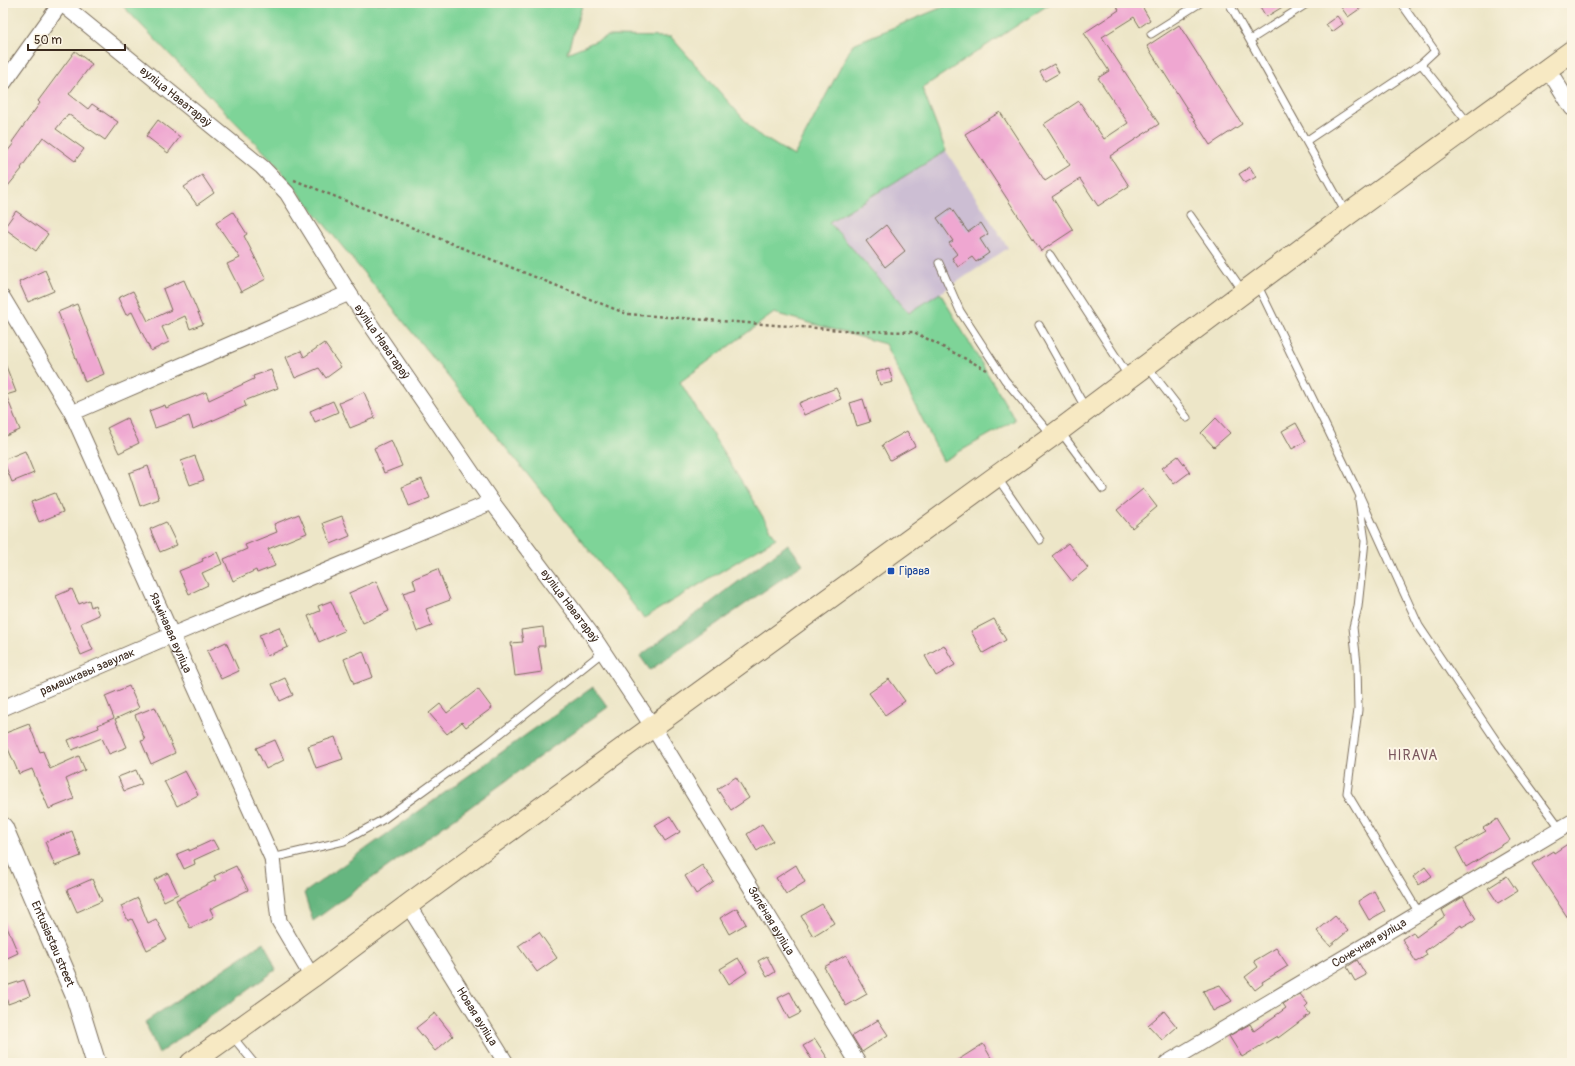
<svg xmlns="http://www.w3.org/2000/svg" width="1575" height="1066" font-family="Pangolin,sans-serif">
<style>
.industrial{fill:#ccbed3}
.green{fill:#7ed498;stroke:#5c7f5b}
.forest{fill:#66b680;stroke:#50704f}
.building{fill:#efa7d1}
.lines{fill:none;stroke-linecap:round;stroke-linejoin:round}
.service-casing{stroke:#796c5a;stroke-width:9}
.minor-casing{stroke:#796c5a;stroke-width:17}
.tertiary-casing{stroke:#796c5a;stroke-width:21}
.secondary-casing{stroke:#796c5a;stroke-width:23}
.path{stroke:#796c5a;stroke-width:2.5;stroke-dasharray:3 3;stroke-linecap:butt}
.service{stroke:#fff;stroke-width:7}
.minor{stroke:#fff;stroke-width:15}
.tertiary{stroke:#fff;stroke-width:19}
.secondary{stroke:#f7e9c3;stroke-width:21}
.transit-dot{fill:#1a4fb4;stroke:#fcf5e5;stroke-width:1.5}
.labels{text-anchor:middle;stroke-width:4;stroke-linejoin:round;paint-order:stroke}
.street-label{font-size:12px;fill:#3b2a1e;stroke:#fcf5e5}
.transit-label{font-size:12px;fill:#164399;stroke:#fcf5e5;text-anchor:start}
.quarter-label{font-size:14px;letter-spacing:1px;fill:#7a565d;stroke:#fcf5e5}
</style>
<rect width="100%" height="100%" fill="#fcf5e5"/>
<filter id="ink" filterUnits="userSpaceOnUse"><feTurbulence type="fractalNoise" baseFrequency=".025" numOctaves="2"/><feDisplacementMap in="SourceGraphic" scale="8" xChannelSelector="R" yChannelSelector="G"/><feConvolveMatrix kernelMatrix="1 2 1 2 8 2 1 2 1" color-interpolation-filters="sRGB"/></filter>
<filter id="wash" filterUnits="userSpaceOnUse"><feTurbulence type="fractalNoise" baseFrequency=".012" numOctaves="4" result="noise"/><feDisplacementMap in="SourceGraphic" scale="16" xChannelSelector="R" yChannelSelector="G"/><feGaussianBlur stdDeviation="0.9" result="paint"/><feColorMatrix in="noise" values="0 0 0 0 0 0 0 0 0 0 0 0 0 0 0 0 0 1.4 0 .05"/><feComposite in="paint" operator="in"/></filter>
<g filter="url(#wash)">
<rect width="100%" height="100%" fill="#ede6c8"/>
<path class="industrial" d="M946,151l62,97 -99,66 -80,-92z"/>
<path class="green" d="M120,3h463l-16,50 41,-17 63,1 85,96 38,23 59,-112 100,-41h98l-129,85 24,63 -117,71 80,91 31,-20 75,127 -72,41 -58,-117 -111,-31 -94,69 96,156 -132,80 -371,-457z"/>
<path class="forest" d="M788,544l15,20 -153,106 -10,-14z
M593,687l15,20 -295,214 -9,-28z
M264,942l12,28 -117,83 -14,-31z"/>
<g id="blocks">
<path class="building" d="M1115,3h25l10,17 -10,7 -6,-10 -32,20 57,87 -49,32 19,30 -31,20 -18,-27 -28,18 21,33 -32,21 -76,-117 35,-22 45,69 25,-16 -26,-41 35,-23 25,38 24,-16 -30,-45 11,-7 -25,-38 35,-23z
M1258,3h31l-23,14z
M1338,3h30l-20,14z
M1337,16l6,8 -11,8 -6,-8z
M1179,25l63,99 -32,21 -63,-99z
M75,51l17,13 -23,30 19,15 4,-5 26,18 -13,18 -37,-26 -12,15 28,20 -9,12 -32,-24 -22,31 1,1 -19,23v-35l11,-14 -2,-1 28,-39 -2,-2z
M1054,64l5,9 -14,8 -5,-9z
M158,120l22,17 -12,16 -22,-17z
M1250,167l6,10 -11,6 -6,-9z
M202,175l12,18 -17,12 -13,-18z
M951,208l17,24 13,-9 7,11 -8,5 9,14 -13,9 -4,-5 -14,10 -6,-9 5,-4 -8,-11 4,-2 -16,-23z
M16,211l32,23 -12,17 -32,-23z
M233,212l14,22 -3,2 22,43 -25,13 -14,-28 13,-6 -24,-35z
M886,225l19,26 -20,16 -19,-26z
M45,270l9,21 -26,11 -9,-20z
M184,280l19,44 -13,5 -5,-13 -23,11 7,15 -18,9 -19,-39 -6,3 -8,-17 15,-7 15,30 23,-11 -8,-21z
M77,304l27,70 -19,8 -27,-70z
M324,343l17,24 -15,11 -7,-10 -24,10 -9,-21 15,-6 3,6z
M3,361h1l12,31 -10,3 14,35 -17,7z
M889,369l4,13 -13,3 -4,-13z
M271,370l7,18 -34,13 2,5 -53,23 -4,-13 -34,12 -6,-17 16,-6 1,3 40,-16 3,8 45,-21 -1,-3z
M836,388l5,11 -37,16 -5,-12z
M364,392l11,26 -25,10 -11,-25z
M863,399l7,23 -13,4 -7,-23z
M333,401l5,11 -23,10 -5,-11z
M127,418l12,25 -20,10 -12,-25z
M1216,418l14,15 -16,14 -13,-14z
M1296,423l10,18 -14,8 -10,-18z
M907,431l8,15 -25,14 -8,-15z
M391,440l11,26 -18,7 -10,-25z
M25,451l9,22 -22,9 -9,-22z
M195,456l9,24 -14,5 -9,-24z
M1178,456l12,16 -16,12 -12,-16z
M148,466l11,33 -19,7 -11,-33z
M422,479l8,19 -21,8 -7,-19z
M1143,489l14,18 -25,21 -15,-18z
M55,493l8,19 -24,10 -8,-20z
M299,514l8,19 -39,16 7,17 -18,7 -1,-3 -23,11 -9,-22 23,-10 -2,-4 32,-13 -3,-8z
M342,516l8,20 -19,8 -8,-21z
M166,522l11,23 -17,7 -10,-23z
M1068,543l20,25 -16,13 -20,-25z
M217,552l5,12 -20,9 6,12 -19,9 -10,-23 24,-10 -1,-2z
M438,569l12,31 -24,9 6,17 -15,6 -14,-39 13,-4 -3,-10z
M376,581l13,30 -26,12 -14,-30z
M72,589l7,15 10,-4 2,7 4,-2 4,10 -18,8 12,27 -12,5 -25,-59z
M331,601l13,30 -25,11 -11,-26 12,-5 -2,-5z
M994,619l12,21 -23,13 -12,-22z
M279,627l9,20 -21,9 -8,-21z
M543,627l2,19h-7l4,26 -27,4 -4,-33 12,-1 -2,-12z
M226,642l13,29 -18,8 -14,-28z
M944,645l11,20 -19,11 -11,-20z
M363,651l10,26 -19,7 -10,-25z
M285,678l8,17 -13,6 -8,-17z
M889,679l16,22 -20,14 -16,-22z
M129,686l10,22 -24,11 12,28 -18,7 -7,-16 -30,12 -4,-10 31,-12 -1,-3 16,-7 -9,-22z
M478,689l14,19 -26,19 -4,-5 -15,12 -18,-21 11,-9 7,9z
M155,707l20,46 -24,11 -10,-23 4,-1 -10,-25z
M29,724l11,28 3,-1 7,18 29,-13 6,14 -19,9 8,20 -25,10 -17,-40 -13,5 -16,-37v-3z
M335,737l8,22 -27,9 -8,-22z
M275,740l9,20 -18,9 -10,-21z
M136,770l6,14 -18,7 -6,-14z
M185,771l13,24 -21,11 -13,-25z
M736,777l13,21 -18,12 -14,-21z
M670,816l10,16 -15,9 -10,-16z
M1497,819l13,21 -44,27 -10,-19 30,-17 -3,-3z
M762,824l11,17 -16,10 -10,-17z
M72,831l9,25 -26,10 -10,-24z
M213,840l5,9 -24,11 1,4 -11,5 -7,-15 12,-5v2z
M1572,841v83l-40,-60 21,-13 1,2z
M702,865l12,17 -18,12 -11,-18z
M796,865l9,17 -19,12 -10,-16z
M236,866l12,24 -38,19 4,8 -24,11 -14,-28 40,-20 -2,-4z
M1425,867l7,9 -13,9 -6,-8z
M168,873l10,21 -14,7 -10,-21z
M1507,876l10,15 -19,12 -10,-15z
M92,879l10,22 -25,11 -10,-22z
M1374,891l11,20 -16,9 -11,-19z
M1463,897l13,22 -14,8 -1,-2 -36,26 2,4 -11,7 -14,-23 11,-7 3,5 29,-21 -3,-6z
M138,898l10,25 8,-4 11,21 -20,10 -15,-31 -4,2 -7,-15z
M822,904l12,19 -21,13 -12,-20z
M737,908l9,16 -17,10 -9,-16z
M1335,916l13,15 -18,15 -13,-15z
M3,918l15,35 -15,7z
M539,932l18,26 -20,14 -19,-26z
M1276,948l12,18 -26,16 1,2 -8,6 -10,-13 13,-10 -4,-6z
M846,955l21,39 -21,12 -22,-39z
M767,956l8,16 -8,5 -9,-16z
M738,958l9,14 -18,12 -9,-15z
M1357,960l9,15 -11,6 -8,-14z
M24,980l6,16 -22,8 -5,-17z
M1220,985l12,16 -19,10 -10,-20z
M790,992l11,21 -12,6 -11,-21z
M1300,994l8,10 -3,3 5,7 -32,24 -1,-2 -35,21 -13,-21 21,-12 4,7 32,-23 -3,-4z
M1164,1011l13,16 -15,13 -14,-15z
M435,1013l18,23 -18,15 -19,-23z
M878,1020l10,15 -26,17 -10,-16z
M815,1039l13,20 -6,4h-8l-11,-17z
M983,1044l11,19h-41z"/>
</g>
</g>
<g filter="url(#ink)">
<use href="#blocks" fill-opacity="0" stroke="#796c5a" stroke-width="1"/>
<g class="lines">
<defs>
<path id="service" d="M1229,3l117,210
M1401,3l34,48 -14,13 48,60
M1151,34l49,-31
M1250,40l58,-37
M1306,141l115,-77
M1190,215l53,76
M1050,255l79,122
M939,263l21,48 45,69 46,55
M1257,284l101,208 61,134 80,119 62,84
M1039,325l47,84
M1147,366l40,52
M1060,431l43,58
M997,477l43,63
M1359,500l6,41 -7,66 -5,20 4,37 1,46 -11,83 72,120
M272,858l72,-17 40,-22 102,-74 117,-93
M232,1036l22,27"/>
<g id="minor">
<path id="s1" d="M61,3l201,164 25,26 62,100 143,209 100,133 61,92 205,336"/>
<path d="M1548,69l24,39"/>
<path d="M3,84l58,-81"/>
<path id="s2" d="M3,298l69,115 200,445 7,63 33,56"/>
<path d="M72,413l277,-120"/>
<path id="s3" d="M3,708l169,-73 320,-133"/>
<path id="s4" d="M408,905l98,158"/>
<path id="s5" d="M1167,1063l405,-241"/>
</g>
<g id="tertiary">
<path id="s6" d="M3,827l72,168 21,68"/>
</g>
<path id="secondary" d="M191,1063l121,-86 108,-81 632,-460 295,-221 225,-164"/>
</defs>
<use href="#service" class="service-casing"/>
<use href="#minor" class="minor-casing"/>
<use href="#tertiary" class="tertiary-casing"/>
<use href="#secondary" class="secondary-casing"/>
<path class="path" d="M294,180l333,134 229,17 58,1 73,38"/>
<use href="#service" class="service"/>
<use href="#minor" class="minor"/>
<use href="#tertiary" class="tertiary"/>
<use href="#secondary" class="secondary"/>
</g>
</g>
<rect class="transit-dot" x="887" y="567" width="8" height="8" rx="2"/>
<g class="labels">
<g class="street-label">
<text dy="4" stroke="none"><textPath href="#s1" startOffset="148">вуліца Наватараў</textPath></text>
<text dy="4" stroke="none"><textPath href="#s1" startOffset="472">вуліца Наватараў</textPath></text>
<text dy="4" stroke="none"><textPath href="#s1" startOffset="796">вуліца Наватараў</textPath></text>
<text dy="4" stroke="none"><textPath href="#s2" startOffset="375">Язмінавая вуліца</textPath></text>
<text dy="4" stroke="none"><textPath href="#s3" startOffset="92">рамашкавы завулак</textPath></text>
<text dy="4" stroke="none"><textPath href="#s1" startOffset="1170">Зялёная вуліца</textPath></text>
<text dy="4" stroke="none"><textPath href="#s5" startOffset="235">Сонечная вуліца</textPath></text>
<text dy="4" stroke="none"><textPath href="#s6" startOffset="127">Entusiastau street</textPath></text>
<text dy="4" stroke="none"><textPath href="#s4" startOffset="131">Новая вуліца</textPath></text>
</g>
<g class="transit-label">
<text x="899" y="575">Гірава</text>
</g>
<g class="quarter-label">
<text x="1413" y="760">HIRAVA</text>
</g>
</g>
<rect width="1575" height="1066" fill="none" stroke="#fcf5e5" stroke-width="16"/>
<path d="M28 44v6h97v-6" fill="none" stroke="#3b2a1e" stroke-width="2"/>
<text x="34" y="44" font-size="12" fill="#3b2a1e" stroke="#fcf5e5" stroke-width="3" paint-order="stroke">50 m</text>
</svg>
